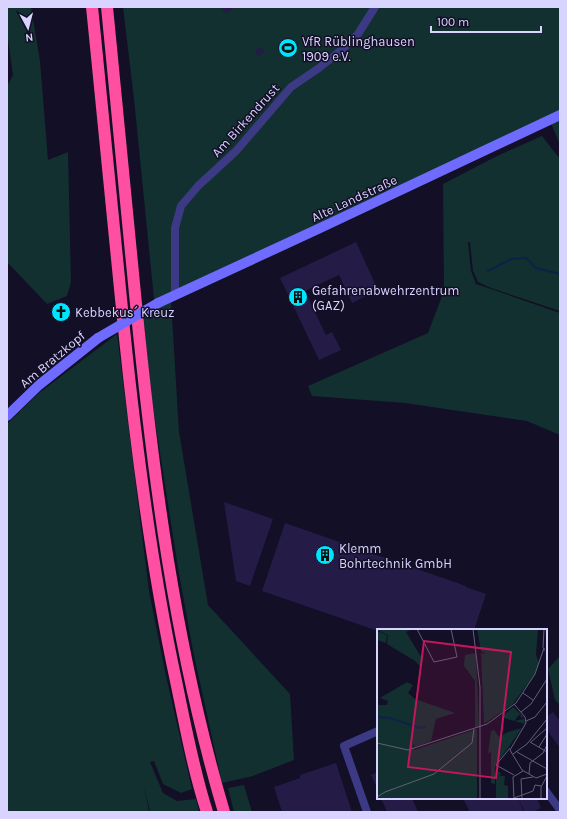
<svg xmlns="http://www.w3.org/2000/svg" width="567" height="819" font-family="Karla,sans-serif">
<style>
.green{fill:#12302f}
.lines{fill:none;stroke-linecap:round;stroke-linejoin:round}
.stream{stroke:#0c2248;stroke-width:2}
.building{fill:#241b47}
.street{stroke:#3d3a85;stroke-width:8}
.secondary{stroke:#6f6bff;stroke-width:10}
.highway{stroke:#ff4fa3;stroke-width:12}
.secondary-bridge{stroke:#6f6bff;stroke-width:10}
.labels{text-anchor:middle;stroke-width:3;stroke-linejoin:round;paint-order:stroke}
.poi-label{font-size:13px;fill:#d9d4ff;stroke:#130f26;text-anchor:start}
.street-label{font-size:13px;fill:#d9d4ff;stroke:#130f26}
.inset-river{fill:none;stroke:#0c2248;stroke-width:2}
.inset-road{fill:none;stroke:#625e7d;stroke-width:1}
.view{fill:#c2185b;fill-opacity:0.15;stroke:#c2185b;stroke-width:2}
.inset-edge{fill:none;stroke:#d9d4ff;stroke-width:2}
</style>
<rect width="100%" height="100%" fill="#130f26"/>
<path class="green" d="M7,7h24l9,54 8,99 20,-8 3,130 -4,14 -20,8 -40,-42v-176l6,-11 -6,-42z
M123,7h437v138l-12,-29 -219,105 -40,17 -112,53v-63l6,-21 30,-36 -2,-1 -18,16 -13,19 -7,23 1,27 -3,38 -17,6 -20,-200z
M542,136l18,23v152l-69,-23 -13,-6 -5,-11 -3,-29h-2l3,29 5,13 15,5 69,24v122l-33,-14 -122,-18 -93,-7 -4,-10 120,-53 16,-42 -1,-107 54,-28z
M171,301l8,131 29,173 82,89 4,66 -41,16 -31,7 -29,-132 -15,-83 -27,-173 -8,-80z
M117,334l32,257 17,85 26,113 -11,4 -18,-9 -9,-23 -4,1 13,31 14,8 19,-2 3,13h-49l-6,-26 5,26h-142v-388l32,-31z
M560,656v49l-5,-5 -7,-31z
M244,785l8,27h-18l-6,-24z"/>
<g class="lines">
<path class="stream" d="M488,271l23,-12 15,-1 10,10 24,6"/>
</g>
<path class="building" d="M221,7h14l-9,7z
M261,47l3,5 -6,4 -3,-5z
M356,242l22,48 -26,13 -13,-28 -34,16 21,44 6,-3 9,18 -22,10 -39,-82z
M224,502l49,17 -23,67 -14,-5z
M285,523l181,63v1l20,7 -12,36 -8,-2 -1,2 -87,1 -116,-40z
M553,712l7,9v27l-14,-19v-12z
M336,763l16,49h-70l-8,-25 26,-9v-3z
M378,772v18l-7,-15z
M381,798h31l6,14h-31z
M463,798h55l6,14h-54z
M523,798h14l4,10 -8,4h-8l-6,-12z"/>
<g class="lines">
<path class="street" d="M175,295v-67l6,-22 17,-20 38,-35 55,-64 28,-19 26,-21 13,-13 17,-27
M546,791l14,19
M367,812l-23,-66 34,-15"/>
<path class="secondary" d="M158,303l160,-74 242,-114
M7,416l32,-31 59,-47"/>
<path class="highway" d="M92,7c11,107 21,214 32,322 12,118 27,236 52,352 9,43 17,88 31,131
M107,7c10,99 19,198 29,297 17,172 39,343 88,508"/>
<path class="secondary-bridge" d="M98,338l60,-35"/>
</g>
<defs>
<symbol id="stadium-disc" viewBox="-11 -11 22 22"><circle r="9.5" fill="#00e5ff" stroke="#130f26"/><path d="M0-5a6.5 5 0 1 0 0 10a6.5 5 0 1 0 0-10ZM-3.5-1.8h7v3.6h-7Z" fill="#111"/></symbol>
<symbol id="building-disc" viewBox="-11 -11 22 22"><circle r="9.5" fill="#00e5ff" stroke="#130f26"/><path d="M-4-6H4V6H1V3H-1V6H-4ZM-2.5-4.3h1.7v1.8h-1.7ZM.8-4.3h1.7v1.8H.8ZM-2.5-1h1.7V.8h-1.7ZM.8-1h1.7V.8H.8Z" fill="#111"/></symbol>
<symbol id="church-disc" viewBox="-11 -11 22 22"><circle r="9.5" fill="#00e5ff" stroke="#130f26"/><path d="M-1.2-6h2.4v3.5h3.3v2.4h-3.3V6h-2.4V-.1h-3.3v-2.4h3.3Z" fill="#111"/></symbol>
</defs>
<g fill-rule="evenodd">
<use href="#stadium-disc" x="277" y="37" width="22" height="22"/>
<use href="#building-disc" x="287" y="286" width="22" height="22"/>
<use href="#church-disc" x="50" y="301" width="22" height="22"/>
<use href="#building-disc" x="314" y="544" width="22" height="22"/>
</g>
<g class="labels">
<g class="poi-label">
<text x="302" y="46">VfR Rüblinghausen<tspan x="302" dy="15">1909 e.V.</tspan></text>
<text x="312" y="295">Gefahrenabwehrzentrum<tspan x="312" dy="15">(GAZ)</tspan></text>
<text x="75" y="317">Kebbekus´ Kreuz</text>
<text x="339" y="553">Klemm<tspan x="339" dy="15">Bohrtechnik GmbH</tspan></text>
</g>
<g class="street-label">
<text transform="translate(245 120) rotate(-48)" y="5">Am Birkendrust</text>
<text transform="translate(354 198) rotate(-25)" y="5">Alte Landstraße</text>
<text transform="translate(52 359) rotate(-40)" y="5">Am Bratzkopf</text>
</g>
</g>
<g transform="translate(377 629)">
<rect width="170" height="170" fill="#130f26"/>
<path d="M35,0l-6,3 17,28 -2,7 -6,-6 -28,-17 1,-9 -11,-5zM100,0h61l-2,26 3,8 -5,12 -22,30 -28,19 -3,-71 5,1 -5,-3zM0,2l10,4 -1,8 -9,-3zM99,24l3,74 -4,1v-47l-11,-15 1,-11zM30,53l6,3 -5,8 7,6 40,14 -19,6 -5,22 -16,6 -3,-5 2,8 63,-21v70h-100v-94h10l1,-4 -8,-3zM136,78l11,10 -3,1 -1,-4 -6,7 10,-2 1,5 -21,-6v-3zM145,99l-27,38v18l-4,-1v-31l-3,1 3,-22 3,-1 5,7 9,-5zM119,141l5,3 -1,3h5l-1,9 4,1v12l-12,1z" fill="#12302f"/>
<path class="inset-river" d="M0,88l13,1 30,10 6,-1"/>
<path class="inset-road" d="M40,0l17,33 23,-5 -6,-28M96,0l7,58v112M166,19l1,-19M146,64l10,7M137,75l11,13 1,6 -16,27 12,20 14,8 11,-4M144,83l10,-8 16,-25M149,92l9,-4 12,-15M153,113l17,10M154,113l16,-14M0,114l31,7 79,-26 29,-21 19,-29 9,-26v3M162,118l8,-13M133,119l-14,17 18,10M140,123l30,17M136,125l14,-10 20,-25M152,145l1,-11 13,-10 4,-8M0,168l8,-5 49,-18 38,-31 2,-14M137,169l19,-7 2,-6 6,1M137,170l-1,-22 10,-6M145,170l-1,-20 12,-2M164,170v-12l6,-11"/>
<path class="view" d="M47,12l87,11 -15,126 -88,-11z"/>
<rect width="170" height="170" class="inset-edge"/>
</g>
<rect width="567" height="819" fill="none" stroke="#d9d4ff" stroke-width="16"/>
<g transform="translate(28 28) rotate(173)" stroke="#130f26" stroke-width="3" paint-order="stroke">
<path d="M0-3L7 15L0 10L-7 15Z" fill="#d9d4ff"/>
<text y="-6" font-size="11" font-weight="bold" text-anchor="middle" fill="#d9d4ff">N</text>
</g>
<path d="M431 26v6h110v-6" fill="none" stroke="#d9d4ff" stroke-width="2"/>
<text x="437" y="26" font-size="12" fill="#d9d4ff" stroke="#130f26" stroke-width="3" paint-order="stroke">100 m</text>
</svg>
